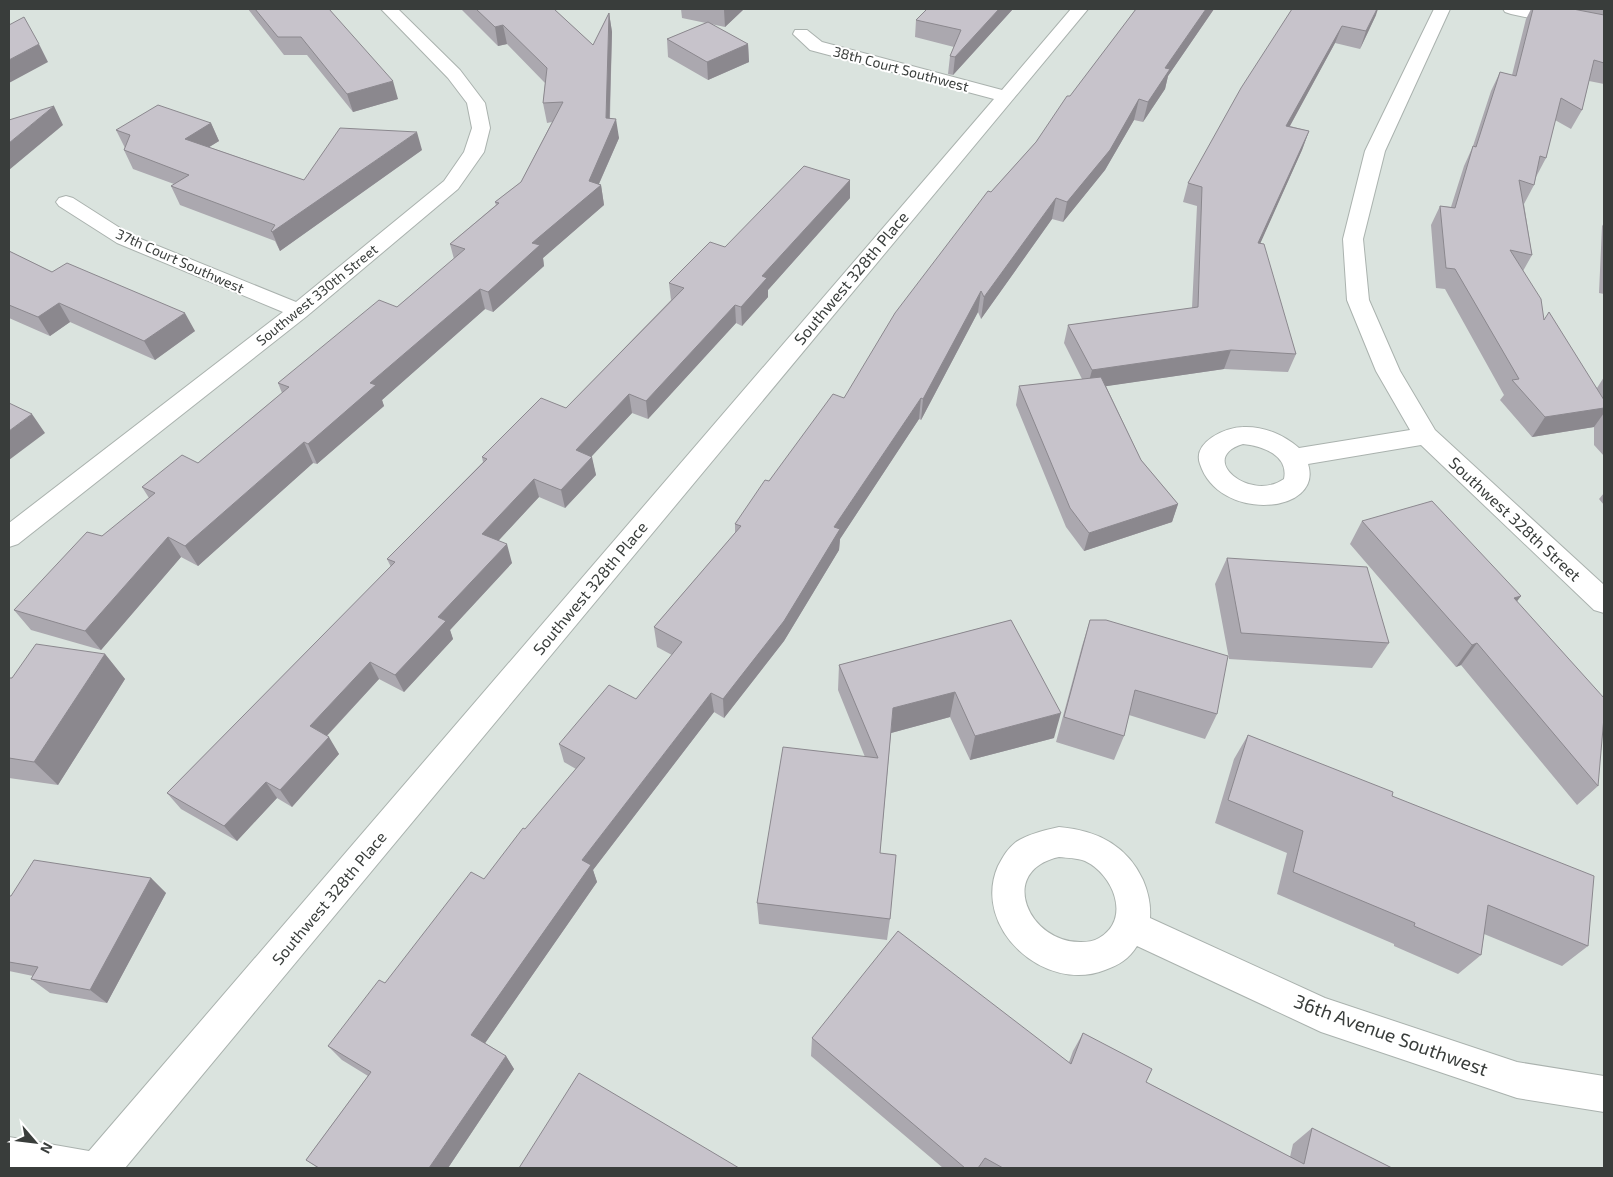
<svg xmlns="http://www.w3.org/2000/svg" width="1613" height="1177" font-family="'Exo 2',sans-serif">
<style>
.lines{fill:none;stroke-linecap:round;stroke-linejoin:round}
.street-casing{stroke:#aab2ae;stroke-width:2}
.street{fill:#fff;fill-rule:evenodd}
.wall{fill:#aba8af}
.shaded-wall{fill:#8b888e}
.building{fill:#c7c3cb;stroke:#8b888e}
.labels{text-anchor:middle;stroke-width:4;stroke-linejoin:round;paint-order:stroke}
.far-street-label{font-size:14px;fill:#393d3b;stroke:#fff}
.street-label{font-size:16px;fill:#393d3b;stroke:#fff}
.near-street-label{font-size:19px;fill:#393d3b;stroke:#fff}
</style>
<rect width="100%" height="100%" fill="#dae3de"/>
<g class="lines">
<defs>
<path id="street" d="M381,9h17l62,61 25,33 5,25 -6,24 -26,37 -151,127 -289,228 -9,3v-24l274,-211 -166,-69 -58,-37 -3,-4 3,-4 7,-2 7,2 58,37 165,67 148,-121 20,-29 8,-24 -5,-25 -19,-25z
M1071,9h17l-963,1159h-116v-31l80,14 905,-1052 -184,-49 -17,-16 2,-4h12l15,12 180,48z
M1434,9h16l-65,142 -22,88 6,61 31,71 35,59 169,155v28l-10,-3 -173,-165 -113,19c16,50 -89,59 -108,0 -8,-22 26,-37 43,-37 21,-1 41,8 56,21l111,-18 -34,-59 -29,-71 -4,-61 22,-88zM1243,444c19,2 46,11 41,35 -34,24 -88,-21 -41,-35z
M1503,9h30l71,15v10l-93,-20 -6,-2z
M1059,827c37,3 68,18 84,53 5,12 8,24 7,38l175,80 192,64 87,14v36l-87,-14 -196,-66 -184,-86c-8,13 -18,19 -32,24 -60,24 -134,-42 -107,-104 5,-9 9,-17 18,-24 12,-8 29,-12 43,-15zM1059,857c9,1 18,1 26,4 28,13 47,58 14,77 -5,3 -12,4 -18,4 -52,1 -85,-71 -22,-85z"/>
</defs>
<use href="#street" class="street-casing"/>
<use href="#street" class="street"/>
</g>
<path class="wall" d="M248,9h81l69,90 -45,13 -46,-57h-23z
M461,9h93l39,36 16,-32 3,19 -2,86 9,20 -20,46 2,1 3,20 -61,53 1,8 -51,46 -8,-3 -103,91 2,6 -67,58 -4,-1 -115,103 -17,-9 -80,93 -70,-20 -17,-20 135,-112 -7,-11 56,-24 84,-70 -4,-10 119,-76 57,-48 -4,-15 46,-39 -1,-3 26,-20 31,-60 -5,1 -4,-20 2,-20 -38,-39 -9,2z
M681,9h63l-19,18 -14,-3 37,20 1,18 -41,18 -40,-23 -1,-18 39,-16 -24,-5z
M1013,9l-60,66 -5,-1 2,-18 4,-9 -39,-10 1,-17z
M1136,9h78l-46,67 -3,13 -22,33 -9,-2 -29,50 -42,52 -11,-3 -71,100 -3,-7 -57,108 -2,-1 -79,120 -1,11 -55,91 -60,77 -10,-6 -121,158 4,12 -112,161 21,13 8,13 -66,99h-130l-12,-8 62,-84 -26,-16 -14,-14 57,-63 99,-104 92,-110 -12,-7 -5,-18 77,-45 36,-44 -15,-8 -3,-20 81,-94v-9l34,-43 75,-83 147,-206 45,-50z
M1292,9l84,6 -16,34 -25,-6 -45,83 19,5 -7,19 -42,93 36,111 -8,18 -64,-3 -118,17 35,74 37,44 -6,18 -88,29 -18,-24 -50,-122 3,-19 63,-7 -18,-36 4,-18 124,-17 5,-102 -14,-4 5,-19z
M1531,9h73v75l-15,-3 -7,29 -11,19 -16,-9 -9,38 -10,19 -2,8 -10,19 8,51 -9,16 21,49 53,68 7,-11v79l-10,-11v-18l-62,10 -32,-37 4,-5 -59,-106 -9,-1 -5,-63 9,-19 11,1 13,-41 9,-20 18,-55 9,-19 12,3 14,-56z
M211,123l8,18 -10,6 95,33 118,-30 -142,101 -5,-10 -95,-36 -9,-19 3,-2 -41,-15 -9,-19 1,-2 -9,-18z
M850,180v18l-82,92v7l-26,29 -6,-3 -88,96 -16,-6 -41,43 5,19 -31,33 -26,-11 -41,44 14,22 -62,67 3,9 -49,53 -25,-13 -52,57 12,18 -47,53 -15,-9 -40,43 -56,-32 -14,-16 224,-226 -4,-8 96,-97 -1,-5 84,-49 105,-108 -2,-17 56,-36z
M1604,223v71l-5,-1 3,-67z
M9,251l43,21 143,59 -40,29 -85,-38 -20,14 -41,-18z
M1604,493v12l-5,-6z
M1362,521l159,75 -4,5 81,185 -21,19 -116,-140 -5,2 -106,-123z
M1227,558l162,85 -17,25 -143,-9 -14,-75z
M1011,620l43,118 -84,22 -20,-43 -59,16 -11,120 10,66 -3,21 -128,-16 -2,-21 108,-146 -27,-67 1,-25z
M1090,620l127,94 -12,25 -76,-24 -5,21 -10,24 -58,-18 26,-96z
M105,654l20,25 -67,106 -49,-7v-100h3z
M1248,735l144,61 196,150 -26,20 -78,-32 -3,21 -23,19 -64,-28v-2l-117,-50 10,-41 -72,-30 19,-64z
M151,878l15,15 -59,110 -57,-10 -19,-14 2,-3 -24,-5v-75z
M1083,1033l63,49 144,75 3,-13 19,-16 80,40h-449l-132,-112 1,-18 257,24 4,-11z"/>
<path class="shaded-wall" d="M725,9h19l-19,18 -1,-17z
M999,9h14l-60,66 2,-18z
M1206,9h8l-46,67 -3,13 -22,33 5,-20 17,-34z
M1377,9h1l-2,6 -16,34 6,-18z
M609,13l3,19 -3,102 7,-15 3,19 -22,50 4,-3 3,20 -61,53 1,8 -51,46 -5,-20 101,-111 17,-63z
M503,25l4,19 -9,2 -3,-19z
M1342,26l-7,17 -55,101 6,-18z
M39,44l9,18 -39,21v-23z
M748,44l1,18 -41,18 -1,-18z
M393,81l5,18 -45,13 -6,-18z
M1139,99l-5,21 -29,50 -42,52 4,-20z
M54,106l9,19 -54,45v-27z
M211,123l8,18 -26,16 -8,-18z
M1309,131l-7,19 -50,112 6,-19z
M417,132l5,18 -142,101 -8,-19z
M850,180v18l-82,92v7l-26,29 -1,-19 21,-31z
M1056,198l-4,21 -71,100 3,-22z
M480,289l5,20 -103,91 2,6 -67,58 -9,-20 62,-61z
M981,291l-3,21 -57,108 2,-21z
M59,303l11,19 -20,14 -12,-19z
M735,305l1,18 -88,96 -2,-18z
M185,313l10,18 -40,29 -11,-19z
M1231,350l-7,19 -137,20 5,-19z
M629,394l3,19 -52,56 -4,-19z
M921,398l-2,21 -79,120 -1,11 -55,91 -60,77 -1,-19 111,-172z
M1604,408v5l-10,14 -62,10 13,-20z
M32,414l13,19 -36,27v-29z
M304,442l9,21 -115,103 -13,-20z
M592,457l4,18 -31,33 -4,-18z
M534,479l5,18 -51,55 -6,-18z
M1178,504l-6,18 -88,29 5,-18z
M168,537l13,20 -80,93 -16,-19z
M507,544l5,19 -62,67 3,9 -49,53 -9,-17 43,-58z
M1521,596l-17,22 10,-20z
M1477,643l-16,22 -5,2 16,-22z
M105,654l20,25 -67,106 -24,-23z
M370,662l9,17 -59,64 -10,-17z
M955,692l-5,25 -59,16 2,-25z
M711,693l3,19 -121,158 4,12 -116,167 -10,-14 111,-175z
M1061,713l-7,25 -84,22 5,-24z
M329,737l10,17 -47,53 -12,-17z
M266,782l11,16 -40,43 -13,-15z
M151,878l15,15 -59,110 -17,-13z
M506,1056l8,13 -66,99h-19z"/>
<path class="building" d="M255,9h74l64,72 -46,13 -46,-57h-23z
M476,9h78l39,36 16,-32 -3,105 10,1 -27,62 12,4 -69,58 8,2 -52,47 -8,-3 -110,94 6,2 -68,59 -4,-2 -119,104 -17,-9 -83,94 -71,-21 73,-78 15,4 53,-43 -13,-6 40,-32 16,8 91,-76 -11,-4 101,-83 18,7 68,-58 -15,-5 49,-41 -4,-1 26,-20 42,-80 -20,1 4,-35 -44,-43 -8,2z
M927,9h72l-44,48 -5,-1 11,-26 -45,-10z
M1136,9h70l-41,59 5,1 -22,33 -9,-3 -29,51 -43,52 -11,-4 -72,99 -3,-6 -58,108 -2,-1 -87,129 6,2 -56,92 -61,78 -12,-6 -129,167 9,5 -120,170 35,21 -77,112h-110l-13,-8 65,-88 -43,-26 51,-66 6,3 86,-111 13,7 39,-51 2,1 60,-71 -26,-14 50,-59 27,14 46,-57 -28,-15 87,-101 -6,-2 30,-44 4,1 64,-87 11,4 51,-85 93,-122 3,1 45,-50 31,-46h3z
M1292,9h85l-11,22 -24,-5 -56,100 23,5 -51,112 6,1 32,110 -65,-4 -139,20 -24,-45 130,-18 4,-120 -14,-4 53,-95z
M1533,9h40l31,6v48l-10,-3 -12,50 -21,-12 -15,60 -6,-2 -6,29 -15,-5 13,75 -22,-5 31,49 3,21 5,-8 55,88v8l-59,9 -33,-37 7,-1 -64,-110 -9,-1 -6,-62 15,2 18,-62 3,1 24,-75 16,4z
M24,17l15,27 -30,16v-35z
M708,22l40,22 -41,18 -40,-23z
M158,105l53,18 -26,16 119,41 36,-52 77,4 -145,100 -1,-1 4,-6 -104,-39 18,-11 -65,-25 6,-15 -14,-5z
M54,106l-45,37v-23z
M804,166l46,14 -88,96 5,2 -26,29 -6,-2 -89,96 -17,-7 -53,56 16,7 -31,33 -27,-11 -52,55 25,10 -69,73 8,4 -51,54 -25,-13 -60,64 19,11 -49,53 -14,-8 -42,44 -57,-33 228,-231 -8,-3 100,-100 -5,-2 59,-59 25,10 118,-120 -15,-5 41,-41 15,5z
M9,251l43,21 15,-9 118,50 -41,28 -85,-38 -21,14 -29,-12z
M1101,377l40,83 37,44 -89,29 -19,-25 -51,-122z
M9,403l23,11 -23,17z
M1432,501l89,95 -7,2 90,100v19l-6,69 -121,-143 -5,2 -110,-124z
M1227,558l140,9 22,76 -148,-10z
M1011,620l50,93 -86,23 -20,-44 -62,16 -13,145 16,2 -6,64 -133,-16 26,-156 95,11 -39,-93z
M1090,620h16l122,36 -11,58 -82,-24 -11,46 -60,-19z
M36,644l69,10 -71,108 -25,-4v-80h3z
M1248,735l145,57 -1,4 202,80 -6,70 -100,-41 -7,50 -67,-29 1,-3 -122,-51 10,-41 -75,-31z
M34,860l117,18 -61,112 -59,-11 7,-12 -29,-5v-66h2z
M898,931l173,133 12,-31 69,36 -6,13 158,82 8,-36 80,40h-389l-18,-10 -7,10h-13l-153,-130z
M579,1073l160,95h-220z"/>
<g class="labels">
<g class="far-street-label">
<text transform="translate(901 69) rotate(15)" y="5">38th Court Southwest</text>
<text transform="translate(180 261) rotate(24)" y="5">37th Court Southwest</text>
<text transform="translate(317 295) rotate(-39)" y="5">Southwest 330th Street</text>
</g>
<g class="street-label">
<text transform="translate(851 278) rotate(-50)" y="6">Southwest 328th Place</text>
<text transform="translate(1515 519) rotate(43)" y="6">Southwest 328th Street</text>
<text transform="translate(590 588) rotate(-50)" y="6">Southwest 328th Place</text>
<text transform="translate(329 898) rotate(-50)" y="6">Southwest 328th Place</text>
</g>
<g class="near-street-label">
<text transform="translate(1391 1035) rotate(20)" y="7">36th Avenue Southwest</text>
</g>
</g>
<rect width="1613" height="1177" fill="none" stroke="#393d3b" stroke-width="20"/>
<g transform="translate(35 1142) rotate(118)" stroke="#ffffff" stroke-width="4" paint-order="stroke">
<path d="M0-4L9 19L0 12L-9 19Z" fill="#393d3b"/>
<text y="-8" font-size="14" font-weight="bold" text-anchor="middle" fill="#393d3b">N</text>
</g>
</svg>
